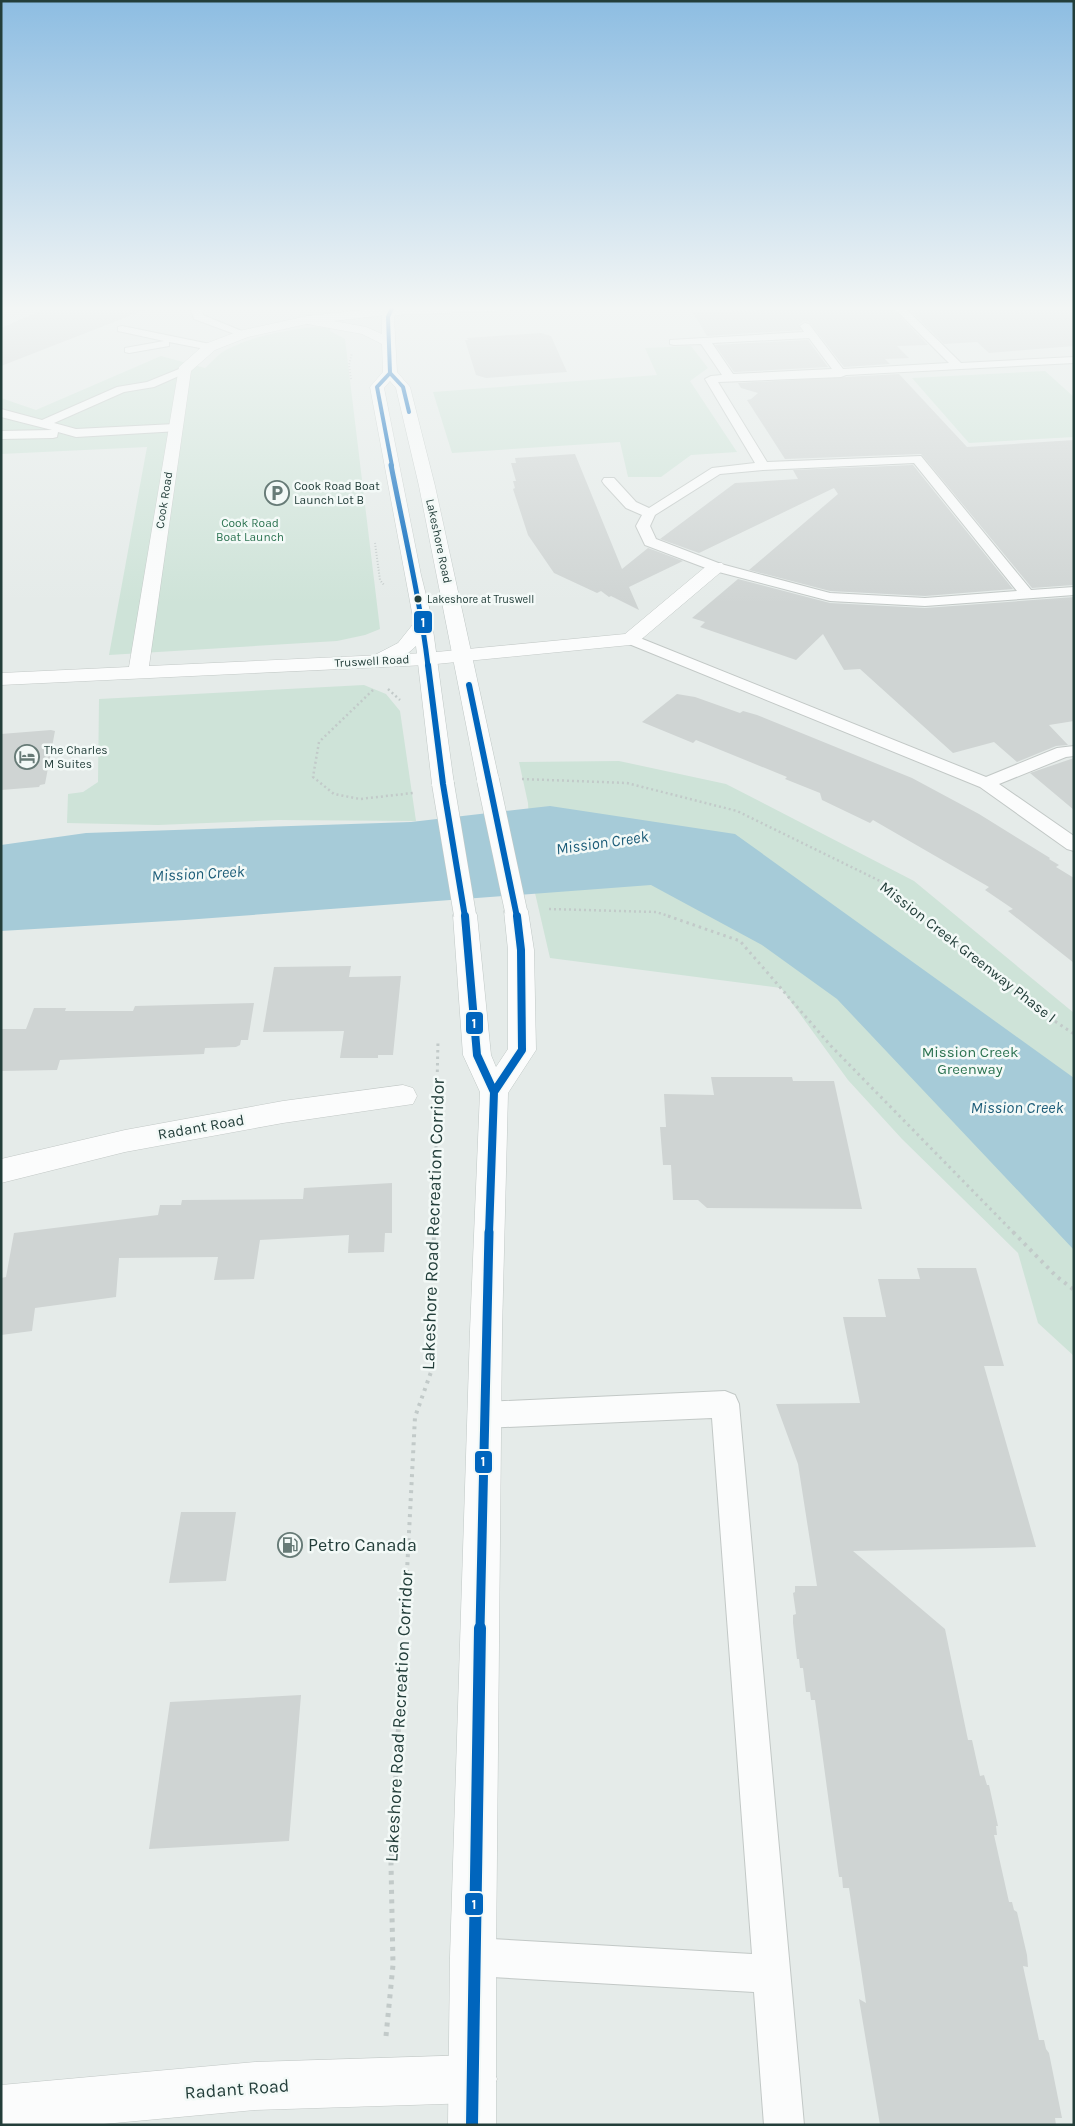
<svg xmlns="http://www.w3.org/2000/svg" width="1075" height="2126" font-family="Karla,sans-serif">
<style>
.green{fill:#cee3d8}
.water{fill:#a6cbd8}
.building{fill:#cfd4d3}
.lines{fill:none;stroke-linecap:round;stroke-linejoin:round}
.lane-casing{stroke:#c2c8c6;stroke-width:2}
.street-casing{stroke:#c2c8c6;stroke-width:1}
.secondary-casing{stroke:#c0c8c6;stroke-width:1}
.path-far4{stroke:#c2cac9;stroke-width:2;stroke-dasharray:1 2;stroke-linecap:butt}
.path-far3{stroke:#c2cac9;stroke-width:2.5;stroke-dasharray:2 3;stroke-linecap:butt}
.path-far2{stroke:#c2cac9;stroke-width:3;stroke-dasharray:2.5 4;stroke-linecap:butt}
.path-far1{stroke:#c2cac9;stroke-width:4;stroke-dasharray:3 5;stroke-linecap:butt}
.path{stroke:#c2cac9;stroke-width:5;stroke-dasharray:4 5.5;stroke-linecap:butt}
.lane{fill:#fbfcfc;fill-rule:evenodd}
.street{fill:#fbfcfc;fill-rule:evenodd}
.secondary{fill:#fbfcfc;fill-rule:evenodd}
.secondary-bridge-casing{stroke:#c0c8c6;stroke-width:23;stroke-linecap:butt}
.secondary-bridge{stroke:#fbfcfc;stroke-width:22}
.bus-1-far5-casing{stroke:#f3f9f7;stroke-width:5.5}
.bus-1-far4-casing{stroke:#f3f9f7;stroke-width:8}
.bus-1-far3-casing{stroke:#f3f9f7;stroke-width:9}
.bus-1-far2-casing{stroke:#f3f9f7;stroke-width:11}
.bus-1-far1-casing{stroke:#f3f9f7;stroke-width:13}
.bus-1-casing{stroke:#f3f9f7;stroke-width:16}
.bus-1-far5{stroke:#0065bd;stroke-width:4}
.bus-1-far4{stroke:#0065bd;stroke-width:5}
.bus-1-far3{stroke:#0065bd;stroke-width:6}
.bus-1-far2{stroke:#0065bd;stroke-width:8}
.bus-1-far1{stroke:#0065bd;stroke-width:9}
.bus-1{stroke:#0065bd;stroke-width:12}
.bus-dot{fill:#233e3a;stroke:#f3f9f7;stroke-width:2}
.labels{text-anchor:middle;stroke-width:5;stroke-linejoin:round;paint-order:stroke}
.far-bus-label{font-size:11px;fill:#233e3a;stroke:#f3f9f7;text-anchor:start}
.far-poi-label{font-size:12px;fill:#233e3a;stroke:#f3f9f7;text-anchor:start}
.far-street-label{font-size:12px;fill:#233e3a;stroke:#f3f9f7}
.far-park-label{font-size:12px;fill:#2d7452;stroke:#f3f9f7}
.street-label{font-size:15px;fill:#233e3a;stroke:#f3f9f7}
.park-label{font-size:15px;fill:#2d7452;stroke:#f3f9f7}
.water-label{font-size:16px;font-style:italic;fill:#1d5d79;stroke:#f3f9f7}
.near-street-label{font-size:18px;fill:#233e3a;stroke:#f3f9f7}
.near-poi-label{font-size:18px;fill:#233e3a;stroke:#f3f9f7;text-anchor:start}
.line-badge{stroke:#f3f9f7;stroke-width:2}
.badge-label{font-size:14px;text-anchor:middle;font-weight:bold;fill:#fff}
</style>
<rect width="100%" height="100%" fill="#e5ebe9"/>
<path class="green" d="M315,327l15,1v3l15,8 35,290 -15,6 -28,6 -228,14 38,-208 -146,7v-56l35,12 125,-54 44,12c7,-6 14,-15 21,-18 27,-14 59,-20 89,-23z
M691,346l17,22 -18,13 47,71 -46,3 -30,22h-33l-8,-35 -168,11 -19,-61 224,-17 -12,-27z
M1045,371l29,26v40l-105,6 -57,-65z
M364,685l22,9 14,17 16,110 -138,-1 -120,5 -91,-2 1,-29 15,-2 15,-10 1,-83z
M619,761l107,23 188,97 160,132v343l-36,-33 -20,-70 -116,-114 -54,-59 -67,-92 -231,-30 -18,-78 -4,-77 -9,-41z"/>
<path class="water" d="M550,806l185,28 339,244v172l-237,-251 -75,-54 -111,-60 -466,35 -184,11v-86l85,-12 325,-11z"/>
<path class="building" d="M51,306h99v2l-149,58v-38z
M859,306h31l38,39 -31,1 12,12 -24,1 5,5 -46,3 -35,-45 -5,-1 -5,3 2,6 -94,6 -14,-23z
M906,306h168v40l-85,7 -12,-11 -33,2z
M541,333l10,3 16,36 -81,6 -10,-3 -11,-35h3l-1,-2z
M808,340l20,27 -94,5 -19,-27z
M899,374l68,73 107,-7v145l-42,3 -111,-134 -136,5 -38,-59 4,-1 7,-6 -17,-5 -3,-5z
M575,454l47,115 26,-21 35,13 -54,26 10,23 -28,-14 -2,1 -8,-6 -4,2 -43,-20 -26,-38 -15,-46 2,-1 -2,-7h3l-5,-18h5l-1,-5z
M913,465l100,124 -88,7 -95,-5 -81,-21 89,-76 -4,-6 -135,65 -39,-14 75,-56 63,-4 -5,-9z
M738,579l92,24 95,5 149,-11v124l-25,4 19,20 -12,1 -39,16 -23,-20 -41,11 -93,-84 -16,1 -21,-36 -27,26 -96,-33 5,-5 -13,-4z
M677,694l18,3 45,16 3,-2 14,4 155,63 67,36 71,44 -1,1 10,6 -3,2 18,11v85l-66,-52 5,-2 -28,-19 4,-3 -116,-67 -3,3 -48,-23 -2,-7 -35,-14 2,-2 -91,-37 -3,3 -51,-21z
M51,730l4,1 -10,53 -5,1 -1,2 -38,3v-56z
M1074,758v52l-44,-37z
M351,966l-2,11 52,-1 -8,79h-15v3h-38l4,-27 -81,1 11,-65z
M254,1003l-6,37h-7l-1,5 -4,2 -31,1 -1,6 -144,6 -3,10 -56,1v-42h25l8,-21h32l-1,3h68l2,-5z
M711,1077h81l1,4h41l28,128 -155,-1 -9,-8h-25l-2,-35h-8l-3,-38h6l-2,-33 50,1z
M392,1183v50h-7l-1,19 -36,1 1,-18 -89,5 -6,39 -40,1 4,-23 -99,1 -3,39 -81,11 -3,23 -31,4v-57l5,-1 8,-44 144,-18 2,-10h21l1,-5 121,-1 1,-11z
M917,1268h59l28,98h-20l52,181 -183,4 92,78 23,111h4l8,36 4,-1 3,10h2l9,41h-2l1,9h-3l15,67h3l2,8 3,2 10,43 1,12 -5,-1 16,74h5l2,9 3,4 13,65h-7l1,7h-176l-21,-126 7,4 -17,-115h-6l-1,-11h-3l-24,-177h-4l-1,-8h-4l-3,-24h-3l-1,-9h-2l-4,-36v-8l3,-1 -3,-21 2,-1v-6h22l-19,-122 -22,-60 84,-1 -17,-86h43l-8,-38h42z
M181,1512h55l-10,69 -57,2z
M301,1695l-12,146 -140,8 21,-147z"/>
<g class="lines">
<defs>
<path id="lane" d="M197,306h15l-10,5 1,4 46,19 -1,2h-8l-46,-17 -3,-9z
M892,306h11l58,57 113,-6v6l-228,12 -5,2 -123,5 49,80 154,-6 110,134 43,-3v8l-149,11 -95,-5 -119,-31 -66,-25 -9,-19 6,-11 -16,-7 -22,-24 -2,-3 2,-3h10l22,24 13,6 63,-40 43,-5 -50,-84 6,-3 11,-1 -21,-31 -27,1 -4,-1v-4l134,-8 -4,-6 5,-3 4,1 34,45 106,-6zM809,338l23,31 -99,5 -21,-31zM914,463l103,128 -92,7 -95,-5 -109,-29 -65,-25 -6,-13 5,-11 65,-41 43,-4z
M122,326l88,18 5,3 -5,3 -41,-8v4l-40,7 -4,-1v-4l39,-7 -46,-10v-4z
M184,367l4,1v4l-34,15 -30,5 -70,31 22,6 99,-5 6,4 -2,3 -103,6 -18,-5 -1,5 -4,1 -52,1v-8l51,-1 -51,-13v-8l41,11 75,-33 30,-5z
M630,634l356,143 71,-29 17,-2v10l-8,1 -67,27 75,52v15l-7,-2 -87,-62 -356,-145 -2,-3 2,-3z
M725,1391l10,4 4,9 65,721h-40l-10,-133 -281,-16 -13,-6 -6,-13 6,-13 13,-6 279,16 -40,-536 -228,10 -10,-4 -4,-9 4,-9 10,-4z"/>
<path id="street" d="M391,307l4,1 2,3 -2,3 -88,10 -59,13 -33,13 -24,21 -42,295 277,-13 199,-19 85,-71h12l3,4 -3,4 -85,72 -7,2 -204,20 -425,20v-12l128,-6 50,-300 26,-23 34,-13 68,-15z
M403,1085l10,3 4,8 -4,8 -130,19 -158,29 -124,31v-24l124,-29 158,-29z
M473,2055l17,7 7,17 -7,17 -17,7 -218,7 -162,15h-92v-40l254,-23z"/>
<path id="secondary" d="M387,306h133l-6,4 -119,5 -1,2 3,55 13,15 25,99 64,294 -3,5 -8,2 -8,-2 -3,-5 -58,-294 -23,-98 -6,-7 -6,7 37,187 10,40 23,169 -3,5 -8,2 -8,-2 -3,-5 -16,-138c-11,11 -29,23 -45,19l-3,-4 3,-4 27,-14 16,-20 -44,-236 13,-15 -1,-28 -20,-10 -55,-10 -6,-4 6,-4 59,11 16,7v-17z
M516,903l9,2 3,6 6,39 2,100 -28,43 -6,238 -6,626v168h-48l2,-168 20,-626 10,-239 -17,-37 -10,-140 3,-6 9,-2 9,2 3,6 14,140 5,12 12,-18v-99l-4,-39 3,-6z"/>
</defs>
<use href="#lane" class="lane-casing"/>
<use href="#street" class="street-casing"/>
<use href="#secondary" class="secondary-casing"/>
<path class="path-far4" d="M351,379l-2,-14 3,-12
M375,543l5,37 4,5"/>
<path class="path-far3" d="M388,689l12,11
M373,690l-54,52 -6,35 21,17 26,5 53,-6
M522,779l105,4 110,28 143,70 45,36
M549,909l107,3 16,5"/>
<path class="path-far2" d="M668,916l72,25 91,105 183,187
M923,916l118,96 33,22
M437,1085l1,-44
M434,1233l3,-127"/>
<path class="path-far1" d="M1013,1232l43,44 18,14
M404,1629l11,-212 16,-45 3,-140"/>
<path class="path" d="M386,2036l7,-71 -2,-101 13,-236"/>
<use href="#lane" class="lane"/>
<use href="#street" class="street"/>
<use href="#secondary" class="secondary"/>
<defs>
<path id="secondary-bridge" d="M488,780l28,131
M443,784l22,131"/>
</defs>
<use href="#secondary-bridge" class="secondary-bridge-casing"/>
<use href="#secondary-bridge" class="secondary-bridge"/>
<defs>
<path id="bus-1-far5" d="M393,306l-5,11 2,56 13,14 6,25
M390,373l-13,14 15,79"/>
<path id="bus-1-far4" d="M391,465c13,67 29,134 37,201"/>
<path id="bus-1-far3" d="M428,665l15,119 22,133
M469,685l48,232"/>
<path id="bus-1-far2" d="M465,916l12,139 17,37 -5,141
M494,1092l28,-42 -1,-100 -4,-34"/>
<path id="bus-1-far1" d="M480,1629l9,-397"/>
<path id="bus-1" d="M472,2125l8,-497"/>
</defs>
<use href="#bus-1-far5" class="bus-1-far5-casing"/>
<use href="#bus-1-far4" class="bus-1-far4-casing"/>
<use href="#bus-1-far3" class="bus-1-far3-casing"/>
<use href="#bus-1-far2" class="bus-1-far2-casing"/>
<use href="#bus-1-far1" class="bus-1-far1-casing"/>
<use href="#bus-1" class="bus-1-casing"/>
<use href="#bus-1-far5" class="bus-1-far5"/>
<use href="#bus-1-far4" class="bus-1-far4"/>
<use href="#bus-1-far3" class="bus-1-far3"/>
<use href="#bus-1-far2" class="bus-1-far2"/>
<use href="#bus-1-far1" class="bus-1-far1"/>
<use href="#bus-1" class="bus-1"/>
</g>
<linearGradient id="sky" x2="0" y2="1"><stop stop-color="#8dbde2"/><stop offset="0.51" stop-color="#f3f6f5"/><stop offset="1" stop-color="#f3f6f5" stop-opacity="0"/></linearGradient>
<rect width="1075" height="604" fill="url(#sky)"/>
<defs>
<symbol id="parking-ring" viewBox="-11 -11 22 22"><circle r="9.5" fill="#f3f9f7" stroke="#677b77" stroke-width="1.5"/><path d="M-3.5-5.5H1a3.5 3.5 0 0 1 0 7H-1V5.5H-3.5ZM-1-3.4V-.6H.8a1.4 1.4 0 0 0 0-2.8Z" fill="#677b77"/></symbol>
<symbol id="hotel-ring" viewBox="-11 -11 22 22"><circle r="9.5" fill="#f3f9f7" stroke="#677b77" stroke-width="1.5"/><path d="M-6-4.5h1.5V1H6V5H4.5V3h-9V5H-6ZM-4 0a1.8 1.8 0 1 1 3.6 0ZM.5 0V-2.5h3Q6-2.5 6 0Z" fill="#677b77"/></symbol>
<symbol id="fuel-ring" viewBox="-11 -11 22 22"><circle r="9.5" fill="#f3f9f7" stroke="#677b77" stroke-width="1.5"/><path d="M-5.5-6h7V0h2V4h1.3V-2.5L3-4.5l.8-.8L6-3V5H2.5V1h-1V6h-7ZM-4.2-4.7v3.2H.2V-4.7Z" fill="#677b77"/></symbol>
</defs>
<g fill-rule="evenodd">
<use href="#parking-ring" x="263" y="479" width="28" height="28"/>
<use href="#hotel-ring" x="13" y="743" width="28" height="28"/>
<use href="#fuel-ring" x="276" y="1531" width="28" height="28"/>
</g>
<circle class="bus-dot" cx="418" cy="599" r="4.5"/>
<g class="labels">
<g class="far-bus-label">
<text x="427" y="603">Lakeshore at Truswell</text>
</g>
<g class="far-poi-label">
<text x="294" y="490">Cook Road Boat<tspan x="294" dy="14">Launch Lot B</tspan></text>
<text x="44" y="754">The Charles<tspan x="44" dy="14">M Suites</tspan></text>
</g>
<g class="far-street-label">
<text transform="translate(164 500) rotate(-81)" y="4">Cook Road</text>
<text transform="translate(439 541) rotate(78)" y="4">Lakeshore Road</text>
<text transform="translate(372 661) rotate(-3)" y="4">Truswell Road</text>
</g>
<g class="far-park-label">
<text x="250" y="527">Cook Road<tspan x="250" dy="14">Boat Launch</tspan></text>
</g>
<g class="street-label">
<text transform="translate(968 952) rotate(38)" y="5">Mission Creek Greenway Phase I</text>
<text transform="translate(201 1127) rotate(-10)" y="5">Radant Road</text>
</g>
<g class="park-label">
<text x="970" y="1057">Mission Creek<tspan x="970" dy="17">Greenway</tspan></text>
</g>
<g class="water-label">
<text transform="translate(602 842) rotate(-8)" y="6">Mission Creek</text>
<text transform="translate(198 873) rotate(-3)" y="6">Mission Creek</text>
<text x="1017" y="1113">Mission Creek</text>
</g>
<g class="near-street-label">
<text transform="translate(433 1224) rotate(-88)" y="6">Lakeshore Road Recreation Corridor</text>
<text transform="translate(399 1716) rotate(-87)" y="6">Lakeshore Road Recreation Corridor</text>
<text transform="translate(237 2089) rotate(-4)" y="6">Radant Road</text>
</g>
<g class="near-poi-label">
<text x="308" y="1551">Petro Canada</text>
</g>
</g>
<g class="line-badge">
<rect x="413" y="610" width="20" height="24" rx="5" fill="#0065bd"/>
<rect x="465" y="1011" width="19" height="24" rx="5" fill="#0065bd"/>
<rect x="474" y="1450" width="19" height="24" rx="5" fill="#0065bd"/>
<rect x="464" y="1892" width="20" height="24" rx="5" fill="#0065bd"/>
</g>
<g class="badge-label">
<text x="423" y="627">1</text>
<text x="474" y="1028">1</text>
<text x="483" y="1466">1</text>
<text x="474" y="1909">1</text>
</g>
<rect width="1075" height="2126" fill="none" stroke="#233e3a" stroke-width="5"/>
</svg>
